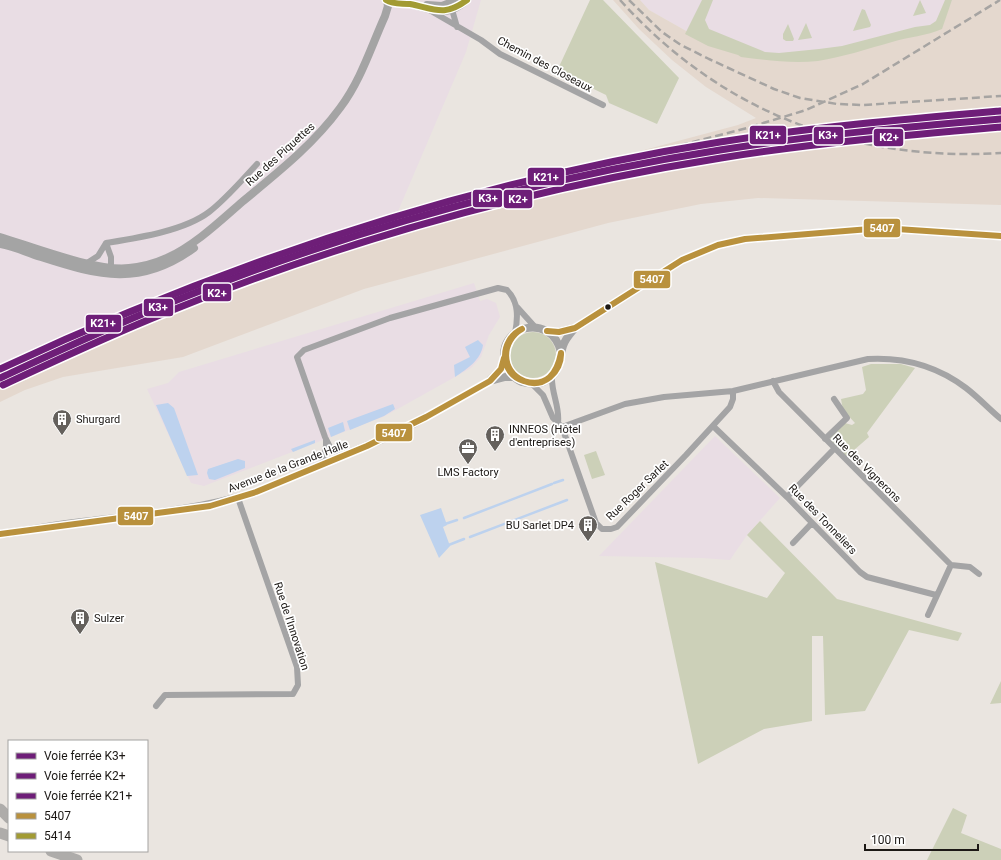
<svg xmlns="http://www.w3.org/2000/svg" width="1001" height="860" font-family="Roboto,sans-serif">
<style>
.industrial{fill:#e9dde4}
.built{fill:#e4d8ce}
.green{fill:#ccd0b8}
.water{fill:#bdd2ee}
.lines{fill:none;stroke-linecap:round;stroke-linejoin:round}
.stream{stroke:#bdd2ee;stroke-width:2.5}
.street{stroke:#a4a4a5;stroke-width:6}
.secondary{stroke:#a4a4a4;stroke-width:8}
.highway{stroke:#aeacaa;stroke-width:11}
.rail{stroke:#a6a4a2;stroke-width:2.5;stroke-dasharray:8 4;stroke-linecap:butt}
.bus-1-casing{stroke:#fff;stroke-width:9}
.bus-2-casing{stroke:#fff;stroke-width:9}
.bus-1{stroke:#b9913d;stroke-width:6}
.bus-2{stroke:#a29b33;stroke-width:6}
.rail-1-casing{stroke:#fff;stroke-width:10}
.rail-2-casing{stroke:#fff;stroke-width:10}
.rail-3-casing{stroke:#fff;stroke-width:10}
.rail-1{stroke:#6e1e78;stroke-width:7}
.rail-2{stroke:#6e1e78;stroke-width:7}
.rail-3{stroke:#6e1e78;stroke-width:7}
.bus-dot{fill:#1c1815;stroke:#fff;stroke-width:1.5}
.labels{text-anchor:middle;stroke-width:3.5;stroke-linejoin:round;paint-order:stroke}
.street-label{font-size:11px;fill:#1c1815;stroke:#fff}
.poi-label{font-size:11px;fill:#1c1815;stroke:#fff;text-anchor:start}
.line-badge{stroke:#fff;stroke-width:1.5}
.badge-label{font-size:11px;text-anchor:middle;font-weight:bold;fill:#fff}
</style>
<rect width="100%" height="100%" fill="#eae5e0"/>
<path class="industrial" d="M0,0h481l-15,52 -70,164 -224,77 -172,71z
M640,0h312l-10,25 -48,13 -118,20 -88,-26 -39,-22z
M474,283l6,18 7,-2 9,4 4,14 -11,18 -8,22 -10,11 -86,48 -181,70 -13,-3 -44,-94 21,-6 11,-11z
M715,436l65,62 -33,37 -17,25 -27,-2 -104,-2z"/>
<path class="built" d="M613,0h27l9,10 39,22 37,16 78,10 139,-33 10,-25h49v205l-243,-7 -57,6 -93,19 -244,66 -181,68 -120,20 -38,13 -25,12v-38l172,-71 224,-77 342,-91 18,-7 -50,-31 -34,-27 -33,-31z"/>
<path class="green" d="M590,0h13l76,78 -22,46 -48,-21 -3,-8 -49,-24z
M702,0h11l-8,20 4,9 56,23 14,1 40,-4 23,-3 73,-19 15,-2 6,-4 9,-21h7l-10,29c-15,7 -34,8 -50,13 -25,7 -49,15 -74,19 -26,3 -52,-1 -77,-4l-3,-2 -30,-9 -23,-12z
M920,0l6,13 -13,3z
M862,9l3,1 6,15 -1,2 -17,4z
M806,23l6,15 -14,2z
M788,24l6,15 -1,2h-7l-3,-2v-5z
M510 355a23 23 0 1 1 46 0a23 23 0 1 1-46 0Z
M871,364h30l14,4 -48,65 2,4 -23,20 -18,-17 17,-17 7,2 3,-2 -12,-13 -2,-11 22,-5 3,-4 -4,-23z
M596,451l9,24 -13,4 -8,-24z
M760,521l77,78 125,34 -4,8 -49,-11 -44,81 -40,4 -2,-79h-11v85l-48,8 -66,35 -43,-202 112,36 18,-25 -38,-38z
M1001,681v22l-11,1z
M953,808l14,7 -6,18 40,16v11h-74z"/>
<path class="water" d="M478,340l5,5c-2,15 -16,24 -28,32l-1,-12 16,-8 -5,-10z
M168,403l6,5 24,67 -11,1 -31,-71z
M393,404l2,5 -11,7 -34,14 -3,-9z
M343,422l2,9 -14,6 -3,-9z
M315,440v3l-22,9 -2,-3z
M238,459l7,2v7l-30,12 -6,-1 -2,-6 1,-4z
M441,508l6,17 -4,2 7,19 -11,12 -19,-43z"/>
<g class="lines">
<path class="stream" d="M554,483l9,-3
M464,518l88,-34
M445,524l12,-4
M470,537l97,-37
M446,546l18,-7"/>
<path class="street" d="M451,6l6,21
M431,11l50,29 19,14 103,51
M106,243l5,14v11l-1,2
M87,263l11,-7 8,-13c31,-5 78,-12 103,-31 17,-13 33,-32 48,-48
M517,307l18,20
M552,377c-1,15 8,30 6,45
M773,381l6,11 172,173
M532,384l11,11 10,23 9,9 63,-23 39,-7 69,-6 135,-32c36,-2 69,7 98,29 13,10 23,21 35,31
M713,426l74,71 73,75 7,5 69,18
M562,427l34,96 6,6h9l6,-2 69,-72 44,-48 3,-8v-8
M825,439l22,-21 -13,-19
M343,456l-13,-9 -5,-10 -28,-80 7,-7 86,-32 108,-30 9,2c12,12 11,28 8,43
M322,465l4,-19v-6
M787,497l47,-48
M793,543l19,-20
M951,565l19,2 9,7
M928,615l23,-50
M156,706l9,-11 128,-1 5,-9 -1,-18 -59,-169"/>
<path class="secondary" d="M398,3c27,-1 42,21 69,-3
M427,5l15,1 15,-6
M0,237c33,10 97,35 129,31 12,-1 27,-5 38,-10 28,-13 52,-36 75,-56 35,-29 71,-57 98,-94 21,-28 31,-61 45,-92l3,-10 -1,-5
M0,244c14,2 27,9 41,13 59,19 99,30 153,-9
M547,331l12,1 16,-4 107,-68 36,-15 27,-6 137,-11 119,8
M561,352c-10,-42 -68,-25 -55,13 3,7 9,14 16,17 10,3 22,2 29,-5 11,-9 8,-20 12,-31 2,-7 7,-12 12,-18
M490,380l11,-11 3,-10
M0,534c27,-3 54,-9 82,-12 58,-7 117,-12 174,-30l141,-59 93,-52 15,-4h10"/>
<path class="highway" d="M0,809l9,9
M0,833l9,3
M51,851l26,9"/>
<path class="rail" d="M620,0c101,112 232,162 381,153
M629,0l33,32 19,13 28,14 65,30 26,9 37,6 26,1 138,-9
M506,190l241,-62 59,-18 57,-26 137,-84"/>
<defs>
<path id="bus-1" d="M522,329c-21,12 -22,42 2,52
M522,329c-23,11 -23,45 2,52
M547,331l12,1 16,-4 107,-68 36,-15 27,-6 137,-11 119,8
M524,381c23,7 33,-8 37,-28
M524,381c19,8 38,-9 37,-28
M0,534l210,-28 46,-14 111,-46 59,-29 64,-36 11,-12 3,-11"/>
<path id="bus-2" d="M386,0c8,5 15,3 24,4 25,5 34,13 57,-4"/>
</defs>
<use href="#bus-1" class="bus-1-casing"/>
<use href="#bus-2" class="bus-2-casing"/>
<use href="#bus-1" class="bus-1"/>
<use href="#bus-2" class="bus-2"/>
<defs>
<path id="rail-1" d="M0,378c54,-25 107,-50 162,-72 179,-73 368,-126 558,-156 93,-15 187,-23 281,-31"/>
<path id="rail-2" d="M3,385c54,-25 107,-50 162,-72 178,-72 367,-125 556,-155 93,-15 187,-23 280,-31"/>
<path id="rail-3" d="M0,369c229,-107 469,-187 720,-227 93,-15 187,-23 280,-31"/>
</defs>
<use href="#rail-1" class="rail-1-casing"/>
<use href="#rail-2" class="rail-2-casing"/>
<use href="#rail-3" class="rail-3-casing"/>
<use href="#rail-1" class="rail-1"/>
<use href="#rail-2" class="rail-2"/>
<use href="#rail-3" class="rail-3"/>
</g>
<defs>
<symbol id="building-pin" viewBox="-11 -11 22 30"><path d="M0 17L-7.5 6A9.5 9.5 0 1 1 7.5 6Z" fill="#64605c" stroke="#fff"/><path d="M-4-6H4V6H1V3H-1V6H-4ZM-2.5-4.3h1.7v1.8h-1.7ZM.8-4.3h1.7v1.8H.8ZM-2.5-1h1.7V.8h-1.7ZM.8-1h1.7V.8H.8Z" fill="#fff"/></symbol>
<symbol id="office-pin" viewBox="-11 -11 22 30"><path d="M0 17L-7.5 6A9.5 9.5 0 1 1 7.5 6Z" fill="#64605c" stroke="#fff"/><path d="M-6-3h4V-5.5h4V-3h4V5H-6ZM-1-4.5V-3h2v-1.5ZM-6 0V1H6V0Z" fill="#fff"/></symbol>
</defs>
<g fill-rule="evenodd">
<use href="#building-pin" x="51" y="408" width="22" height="30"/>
<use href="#building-pin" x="484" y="424" width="22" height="30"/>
<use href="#office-pin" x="457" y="437" width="22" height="30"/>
<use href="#building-pin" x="577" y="514" width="22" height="30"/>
<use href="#building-pin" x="69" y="607" width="22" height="30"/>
</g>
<circle class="bus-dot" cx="608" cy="307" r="3.5"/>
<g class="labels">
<g class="street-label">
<text transform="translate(545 64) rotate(28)" y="4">Chemin des Closeaux</text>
<text transform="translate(280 154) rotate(-42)" y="4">Rue des Piquettes</text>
<text transform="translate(288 466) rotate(-21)" y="4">Avenue de la Grande Halle</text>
<text transform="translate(867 468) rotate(45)" y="4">Rue des Vignerons</text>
<text transform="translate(637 490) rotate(-44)" y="4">Rue Roger Sarlet</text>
<text transform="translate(823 519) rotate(46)" y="4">Rue des Tonneliers</text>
<text transform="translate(292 626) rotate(72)" y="4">Rue de l'Innovation</text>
</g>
<g class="poi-label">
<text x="76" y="423">Shurgard</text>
<text x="509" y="433">INNEOS (Hôtel<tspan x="509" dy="13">d'entreprises)</tspan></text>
<text x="468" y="476" text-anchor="middle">LMS Factory</text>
<text x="574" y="529" text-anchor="end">BU Sarlet DP4</text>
<text x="94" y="622">Sulzer</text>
</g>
</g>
<g class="line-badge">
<rect x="749" y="125" width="38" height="20" rx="4" fill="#6e1e78"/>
<rect x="813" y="126" width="31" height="19" rx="4" fill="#6e1e78"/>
<rect x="873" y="128" width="31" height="19" rx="4" fill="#6e1e78"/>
<rect x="527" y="167" width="38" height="19" rx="4" fill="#6e1e78"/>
<rect x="472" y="189" width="31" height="19" rx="4" fill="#6e1e78"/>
<rect x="503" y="189" width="30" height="20" rx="4" fill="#6e1e78"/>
<rect x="863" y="218" width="38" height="20" rx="4" fill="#b9913d"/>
<rect x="633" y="270" width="38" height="19" rx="4" fill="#b9913d"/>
<rect x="202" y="283" width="30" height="19" rx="4" fill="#6e1e78"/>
<rect x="143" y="298" width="31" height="19" rx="4" fill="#6e1e78"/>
<rect x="85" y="314" width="37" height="19" rx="4" fill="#6e1e78"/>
<rect x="375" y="423" width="38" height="19" rx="4" fill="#b9913d"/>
<rect x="117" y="506" width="37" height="20" rx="4" fill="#b9913d"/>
</g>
<g class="badge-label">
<text x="768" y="139">K21+</text>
<text x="828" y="139">K3+</text>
<text x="889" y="141">K2+</text>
<text x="546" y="181">K21+</text>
<text x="488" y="202">K3+</text>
<text x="518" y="203">K2+</text>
<text x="882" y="232">5407</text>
<text x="652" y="283">5407</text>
<text x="217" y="297">K2+</text>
<text x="158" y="311">K3+</text>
<text x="103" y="327">K21+</text>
<text x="394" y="437">5407</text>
<text x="136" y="520">5407</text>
</g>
<rect x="8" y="740" width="140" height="112" fill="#ffffff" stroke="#a4a3a1"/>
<rect x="16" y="753" width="20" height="6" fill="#6e1e78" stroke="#a4a3a1"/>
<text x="44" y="760" font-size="12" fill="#1c1815">Voie ferrée K3+</text>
<rect x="16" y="773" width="20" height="6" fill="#6e1e78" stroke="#a4a3a1"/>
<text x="44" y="780" font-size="12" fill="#1c1815">Voie ferrée K2+</text>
<rect x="16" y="793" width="20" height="6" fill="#6e1e78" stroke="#a4a3a1"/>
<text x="44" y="800" font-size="12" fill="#1c1815">Voie ferrée K21+</text>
<rect x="16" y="813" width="20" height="6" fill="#b9913d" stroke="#a4a3a1"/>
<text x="44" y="820" font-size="12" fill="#1c1815">5407</text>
<rect x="16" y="833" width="20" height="6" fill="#a29b33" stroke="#a4a3a1"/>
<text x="44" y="840" font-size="12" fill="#1c1815">5414</text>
<path d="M865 844v6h113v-6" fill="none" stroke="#1c1815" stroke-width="2"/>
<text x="871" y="844" font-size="12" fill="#1c1815" stroke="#ffffff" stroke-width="3" paint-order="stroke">100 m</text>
</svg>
